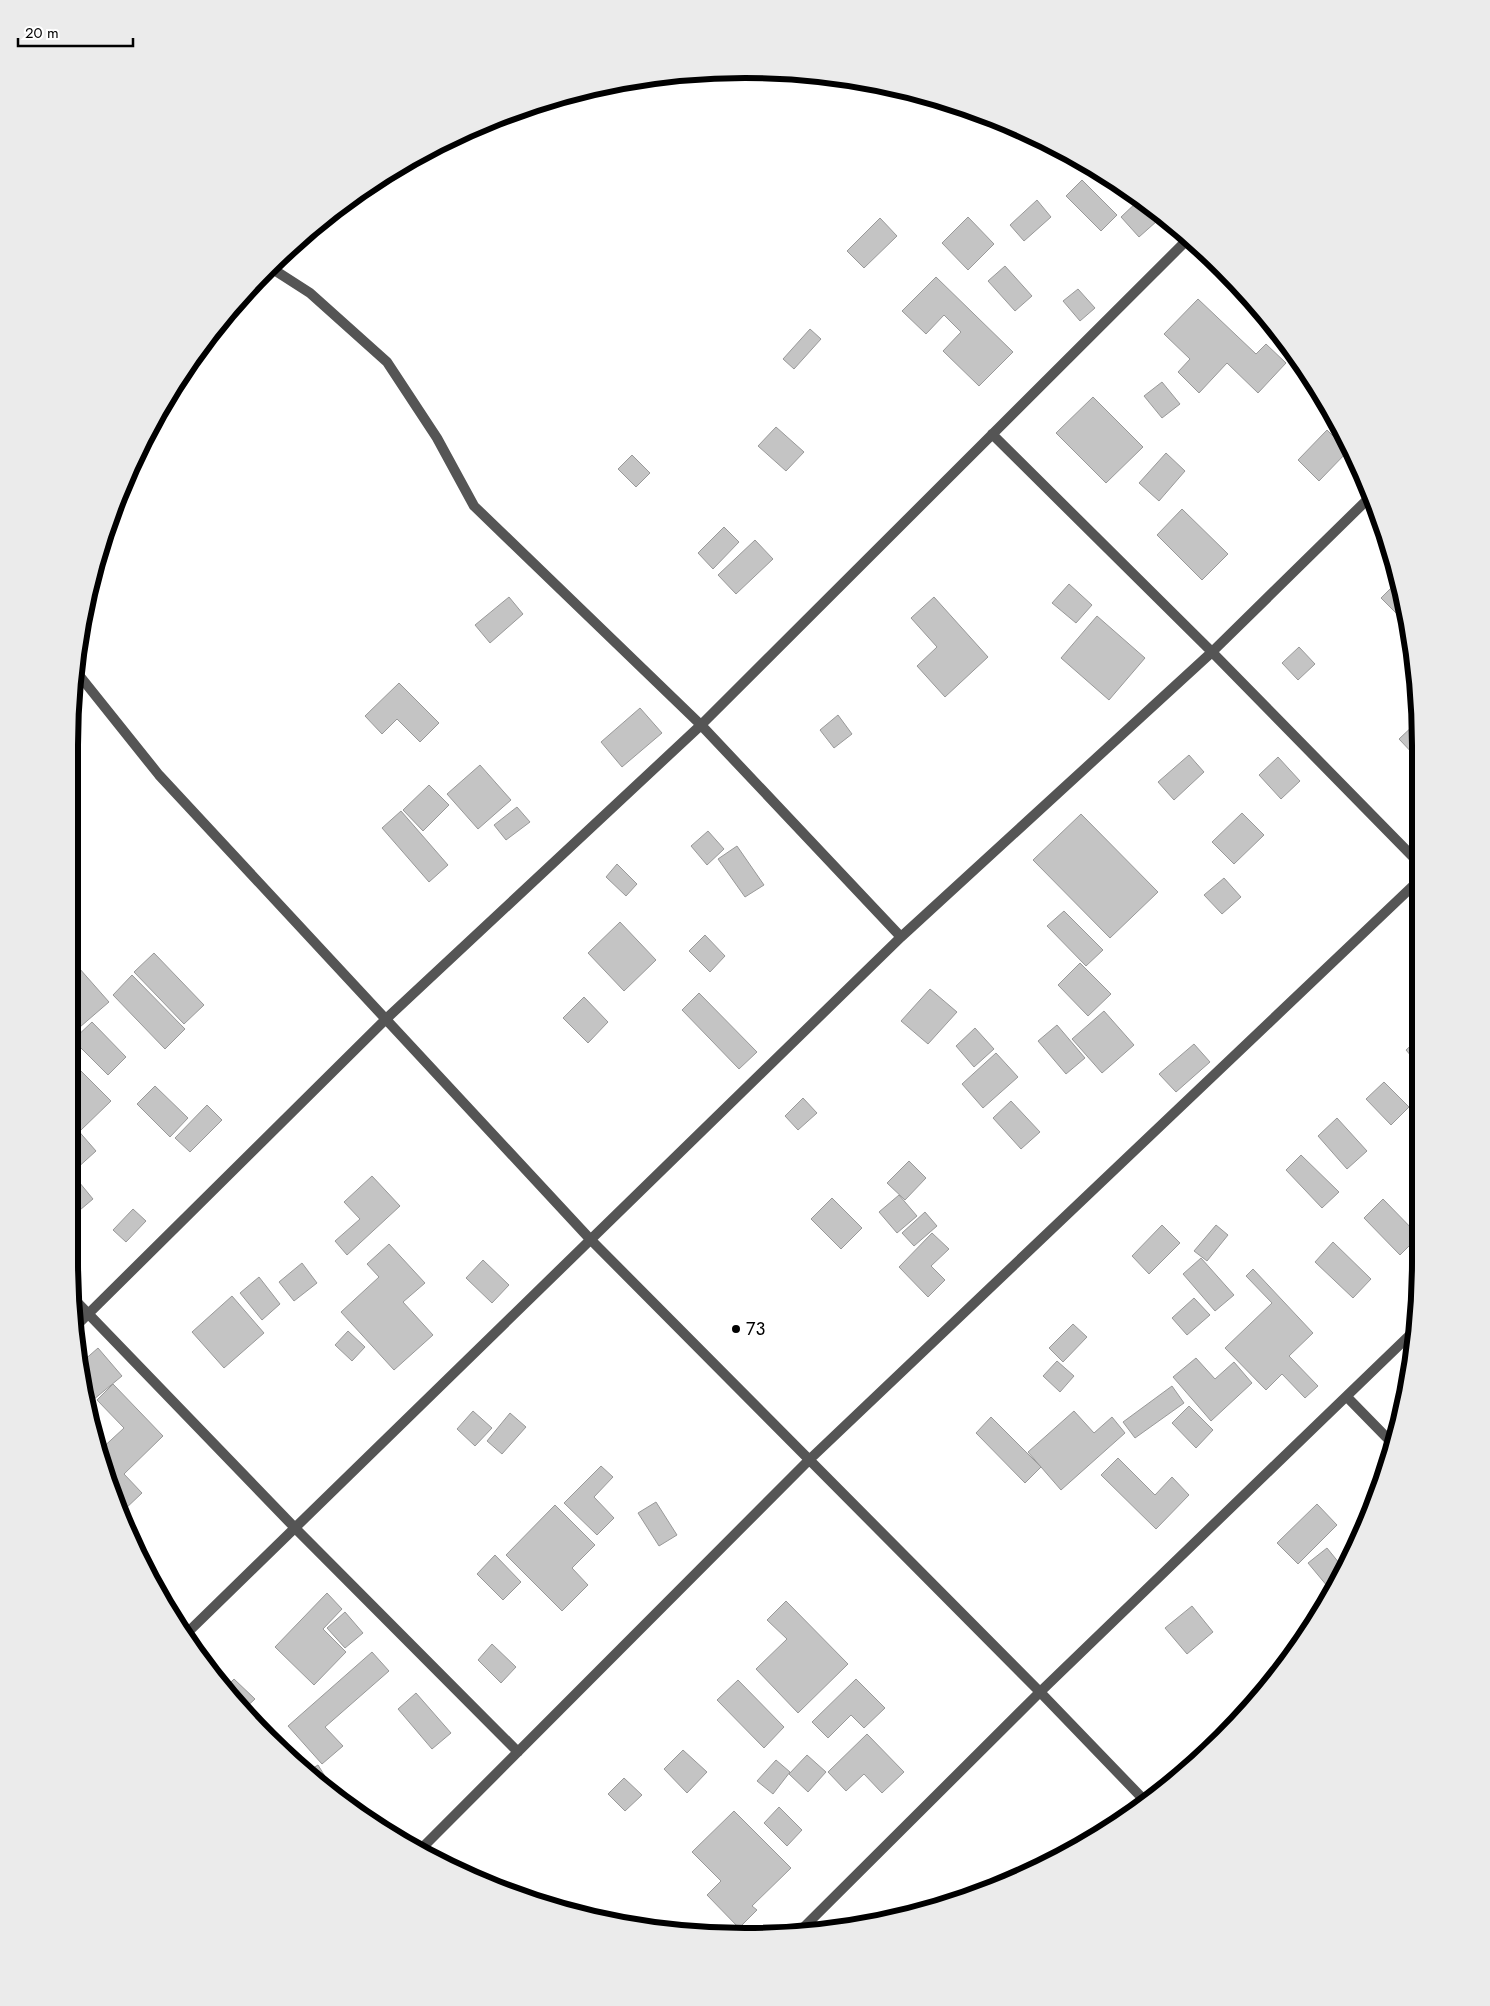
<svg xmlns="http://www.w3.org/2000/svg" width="1490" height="2006" font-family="Jost,sans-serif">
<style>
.building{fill:#c4c4c4;stroke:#999}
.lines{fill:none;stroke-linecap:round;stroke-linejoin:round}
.minor{stroke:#555;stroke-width:10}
.poi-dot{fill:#000;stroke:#fff;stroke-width:2}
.labels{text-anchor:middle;stroke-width:4.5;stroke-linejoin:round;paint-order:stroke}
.poi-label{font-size:18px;fill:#000;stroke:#fff;text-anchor:start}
.rim{fill:none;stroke:#000;stroke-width:6}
</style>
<rect width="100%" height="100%" fill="#fff"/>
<path class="building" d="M1039,139l27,13 -7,7z
M1082,180l35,35 -16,16 -35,-35z
M1037,200l14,17 -27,24 -14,-16z
M1139,200l18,21 -18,16 -18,-20z
M968,217l26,27 -26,26 -26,-27z
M880,218l17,18 -33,32 -17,-17z
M1005,266l27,30 -17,15 -27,-30z
M936,277l77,75 -34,34 -36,-35 18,-19 -17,-17 -18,19 -24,-23z
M1078,289l17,19 -15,13 -17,-20z
M1198,299l58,55 10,-10 20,19 -28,30 -31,-30 -28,30 -21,-21 12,-13 -26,-25z
M810,329l11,10 -27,30 -11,-10z
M1162,382l18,22 -18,14 -18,-22z
M1093,397l50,50 -37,36 -50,-50z
M776,427l28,25 -18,19 -28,-25z
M1327,430l21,21 -29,30 -21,-21z
M1166,453l19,18 -26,30 -20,-18z
M632,455l18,18 -14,14 -18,-18z
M1182,509l46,45 -26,26 -45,-45z
M724,527l15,15 -26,27 -15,-16z
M755,540l18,19 -37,35 -18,-19z
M1396,583l11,41 -26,-26z
M1069,584l23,21 -16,18 -24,-20z
M509,597l14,17 -33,29 -15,-18z
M934,597l54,60 -43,40 -28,-31 20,-19 -26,-29z
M1097,616l48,42 -36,42 -48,-42z
M1299,647l16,17 -17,16 -16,-17z
M399,683l40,40 -19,19 -23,-23 -15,15 -17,-18z
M640,708l22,25 -40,34 -21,-25z
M838,715l14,19 -18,14 -14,-18z
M1416,723v34l-17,-18z
M1189,755l15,17 -30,28 -16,-18z
M1278,757l22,24 -19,18 -22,-24z
M480,765l31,35 -33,29 -31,-35z
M429,785l20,20 -26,26 -20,-21z
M517,807l13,15 -24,18 -12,-15z
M401,811l47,54 -19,17 -47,-54z
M1242,813l22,22 -30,29 -22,-22z
M1081,814l77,78 -48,46 -77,-78z
M708,831l16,18 -17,16 -16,-19z
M737,846l27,39 -19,12 -27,-38z
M617,864l20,20 -11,12 -20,-19z
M1224,878l17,19 -19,17 -18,-19z
M1064,911l39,39 -17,16 -39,-40z
M620,922l36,38 -32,31 -36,-38z
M705,935l20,21 -15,16 -21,-21z
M154,953l50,52 -20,19 -50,-52z
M1080,963l31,31 -23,22 -30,-31z
M79,968l30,34 -36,31 -4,-4v-52z
M132,975l53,54 -20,20 -52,-54z
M930,989l27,23 -29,32 -27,-23z
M699,993l58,59 -18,17 -57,-59z
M584,997l24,25 -20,21 -25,-25z
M1104,1011l30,34 -32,28 -30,-34z
M92,1022l34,35 -18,18 -35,-35z
M1057,1025l28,33 -19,16 -28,-33z
M975,1028l19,21 -20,18 -18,-21z
M1418,1039v25l-12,-14z
M1194,1044l16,18 -34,30 -17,-18z
M996,1053l22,24 -35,31 -21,-24z
M69,1059l42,42 -30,29 -12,-12v-13l8,-8 -8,-8z
M1384,1082l25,25 -18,18 -25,-26z
M155,1086l33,32 -18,19 -33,-33z
M803,1098l14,15 -19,17 -13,-14z
M1011,1101l29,31 -19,17 -28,-31z
M207,1105l15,15 -32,32 -15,-14z
M1337,1118l30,33 -20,18 -29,-33z
M69,1120l27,31 -21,19 -6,-7z
M1301,1155l38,37 -17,16 -36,-38z
M909,1161l17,17 -21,22 -18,-17z
M372,1176l28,30 -53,49 -12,-14 25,-22 -16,-17z
M79,1182l14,17 -19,16 -5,-7v-18z
M899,1195l18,21 -20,17 -18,-21z
M832,1198l30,30 -21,21 -30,-30z
M1383,1199l36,37 -19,19 -36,-37z
M133,1209l13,12 -20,21 -13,-12z
M925,1212l12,14 -23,20 -12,-13z
M1162,1225l18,18 -31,31 -17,-18z
M1216,1225l12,10 -21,26 -13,-10z
M932,1233l17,16 -18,17 14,14 -17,17 -29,-30z
M1333,1242l38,37 -18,19 -38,-36z
M389,1244l36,39 -22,19 30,33 -39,35 -53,-58 38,-35 -12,-13z
M1201,1258l33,37 -19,16 -32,-37z
M483,1260l26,25 -17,18 -26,-25z
M302,1263l15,20 -23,18 -15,-19z
M1253,1269l60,64 -24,23 29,30 -13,12 -23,-24 -16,16 -41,-42 47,-45 -26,-27z
M259,1277l21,27 -18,16 -22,-27z
M232,1296l32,37 -40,35 -32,-36z
M1194,1298l16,17 -23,20 -15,-17z
M1073,1324l14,13 -24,25 -14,-14z
M348,1331l17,16 -13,14 -17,-16z
M98,1348l24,28 -29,24 -7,-8 -4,-30z
M1196,1358l19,21 19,-17 18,21 -41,38 -38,-44z
M1057,1361l17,15 -14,16 -17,-16z
M113,1384l50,52 -39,38 18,19 -19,18 -25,-59 26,-24 -27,-28z
M1172,1386l12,17 -49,35 -12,-16z
M1189,1406l24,24 -17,18 -24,-25z
M473,1411l19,17 -17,18 -18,-17z
M1074,1411l20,22 18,-16 13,16 -64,57 -33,-38z
M510,1413l16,14 -24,27 -15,-13z
M991,1417l50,50 -16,16 -49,-50z
M1118,1458l37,37 17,-18 17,18 -33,34 -55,-54z
M601,1466l12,11 -19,20 20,21 -17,17 -33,-32z
M656,1502l21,33 -18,11 -21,-33z
M1317,1504l20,21 -39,39 -21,-21z
M555,1505l40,40 -23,23 16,17 -26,26 -56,-56z
M1327,1548l17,21 -11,24 -25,-30z
M495,1555l26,27 -18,18 -26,-26z
M327,1593l15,16 -19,20 23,23 -32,33 -39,-38z
M786,1601l62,63 -50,49 -42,-44 31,-30 -20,-19z
M1192,1606l21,26 -26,22 -22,-26z
M345,1612l18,21 -18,15 -18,-20z
M492,1644l24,23 -15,16 -23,-23z
M372,1652l17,19 -64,56 18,19 -21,18 -34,-38z
M234,1679l21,20 -12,11 -19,-21z
M856,1679l29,29 -21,20 -13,-13 -23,23 -16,-16z
M738,1680l46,47 -20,21 -47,-48z
M416,1693l35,40 -19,16 -34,-40z
M867,1734l37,38 -22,21 -18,-19 -18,17 -18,-19z
M683,1750l24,22 -20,21 -23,-24z
M807,1755l19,17 -18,20 -19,-18z
M776,1760l14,12 -17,22 -16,-13z
M318,1765l18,29 -31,-21z
M624,1778l18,17 -17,16 -17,-17z
M779,1807l23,23 -15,16 -23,-23z
M734,1811l57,57 -39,38 5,4 -18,18 -32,-33 14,-14 -29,-29z"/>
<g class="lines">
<path class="minor" d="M268,266l42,27 77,69 50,76 37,68 227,219 200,212
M992,434l220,218 205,209
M75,670l84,105 431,464 450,453 107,111
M74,1299l222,230 222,223
M77,1325l309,-306 315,-294 490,-489
M1347,1397l45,46
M184,1636l717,-699 311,-285 160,-157
M420,1850l389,-390 608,-578
M796,1935l244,-243 375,-362"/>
</g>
<circle class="poi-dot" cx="736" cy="1329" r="5"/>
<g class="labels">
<g class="poi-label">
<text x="746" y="1335">73</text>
</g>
</g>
<path d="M0 0H1490V2006H0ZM745 78H745A667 667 0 0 1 1412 745V1261A667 667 0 0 1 745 1928H745A667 667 0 0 1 78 1261V745A667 667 0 0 1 745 78Z" fill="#ebebeb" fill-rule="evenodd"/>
<path class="rim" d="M745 78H745A667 667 0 0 1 1412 745V1261A667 667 0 0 1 745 1928H745A667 667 0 0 1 78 1261V745A667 667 0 0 1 745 78Z"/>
<path d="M18 38v8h115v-8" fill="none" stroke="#000000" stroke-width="2.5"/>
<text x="25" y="38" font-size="15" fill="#000000" stroke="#ffffff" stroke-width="4" paint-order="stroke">20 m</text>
</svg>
